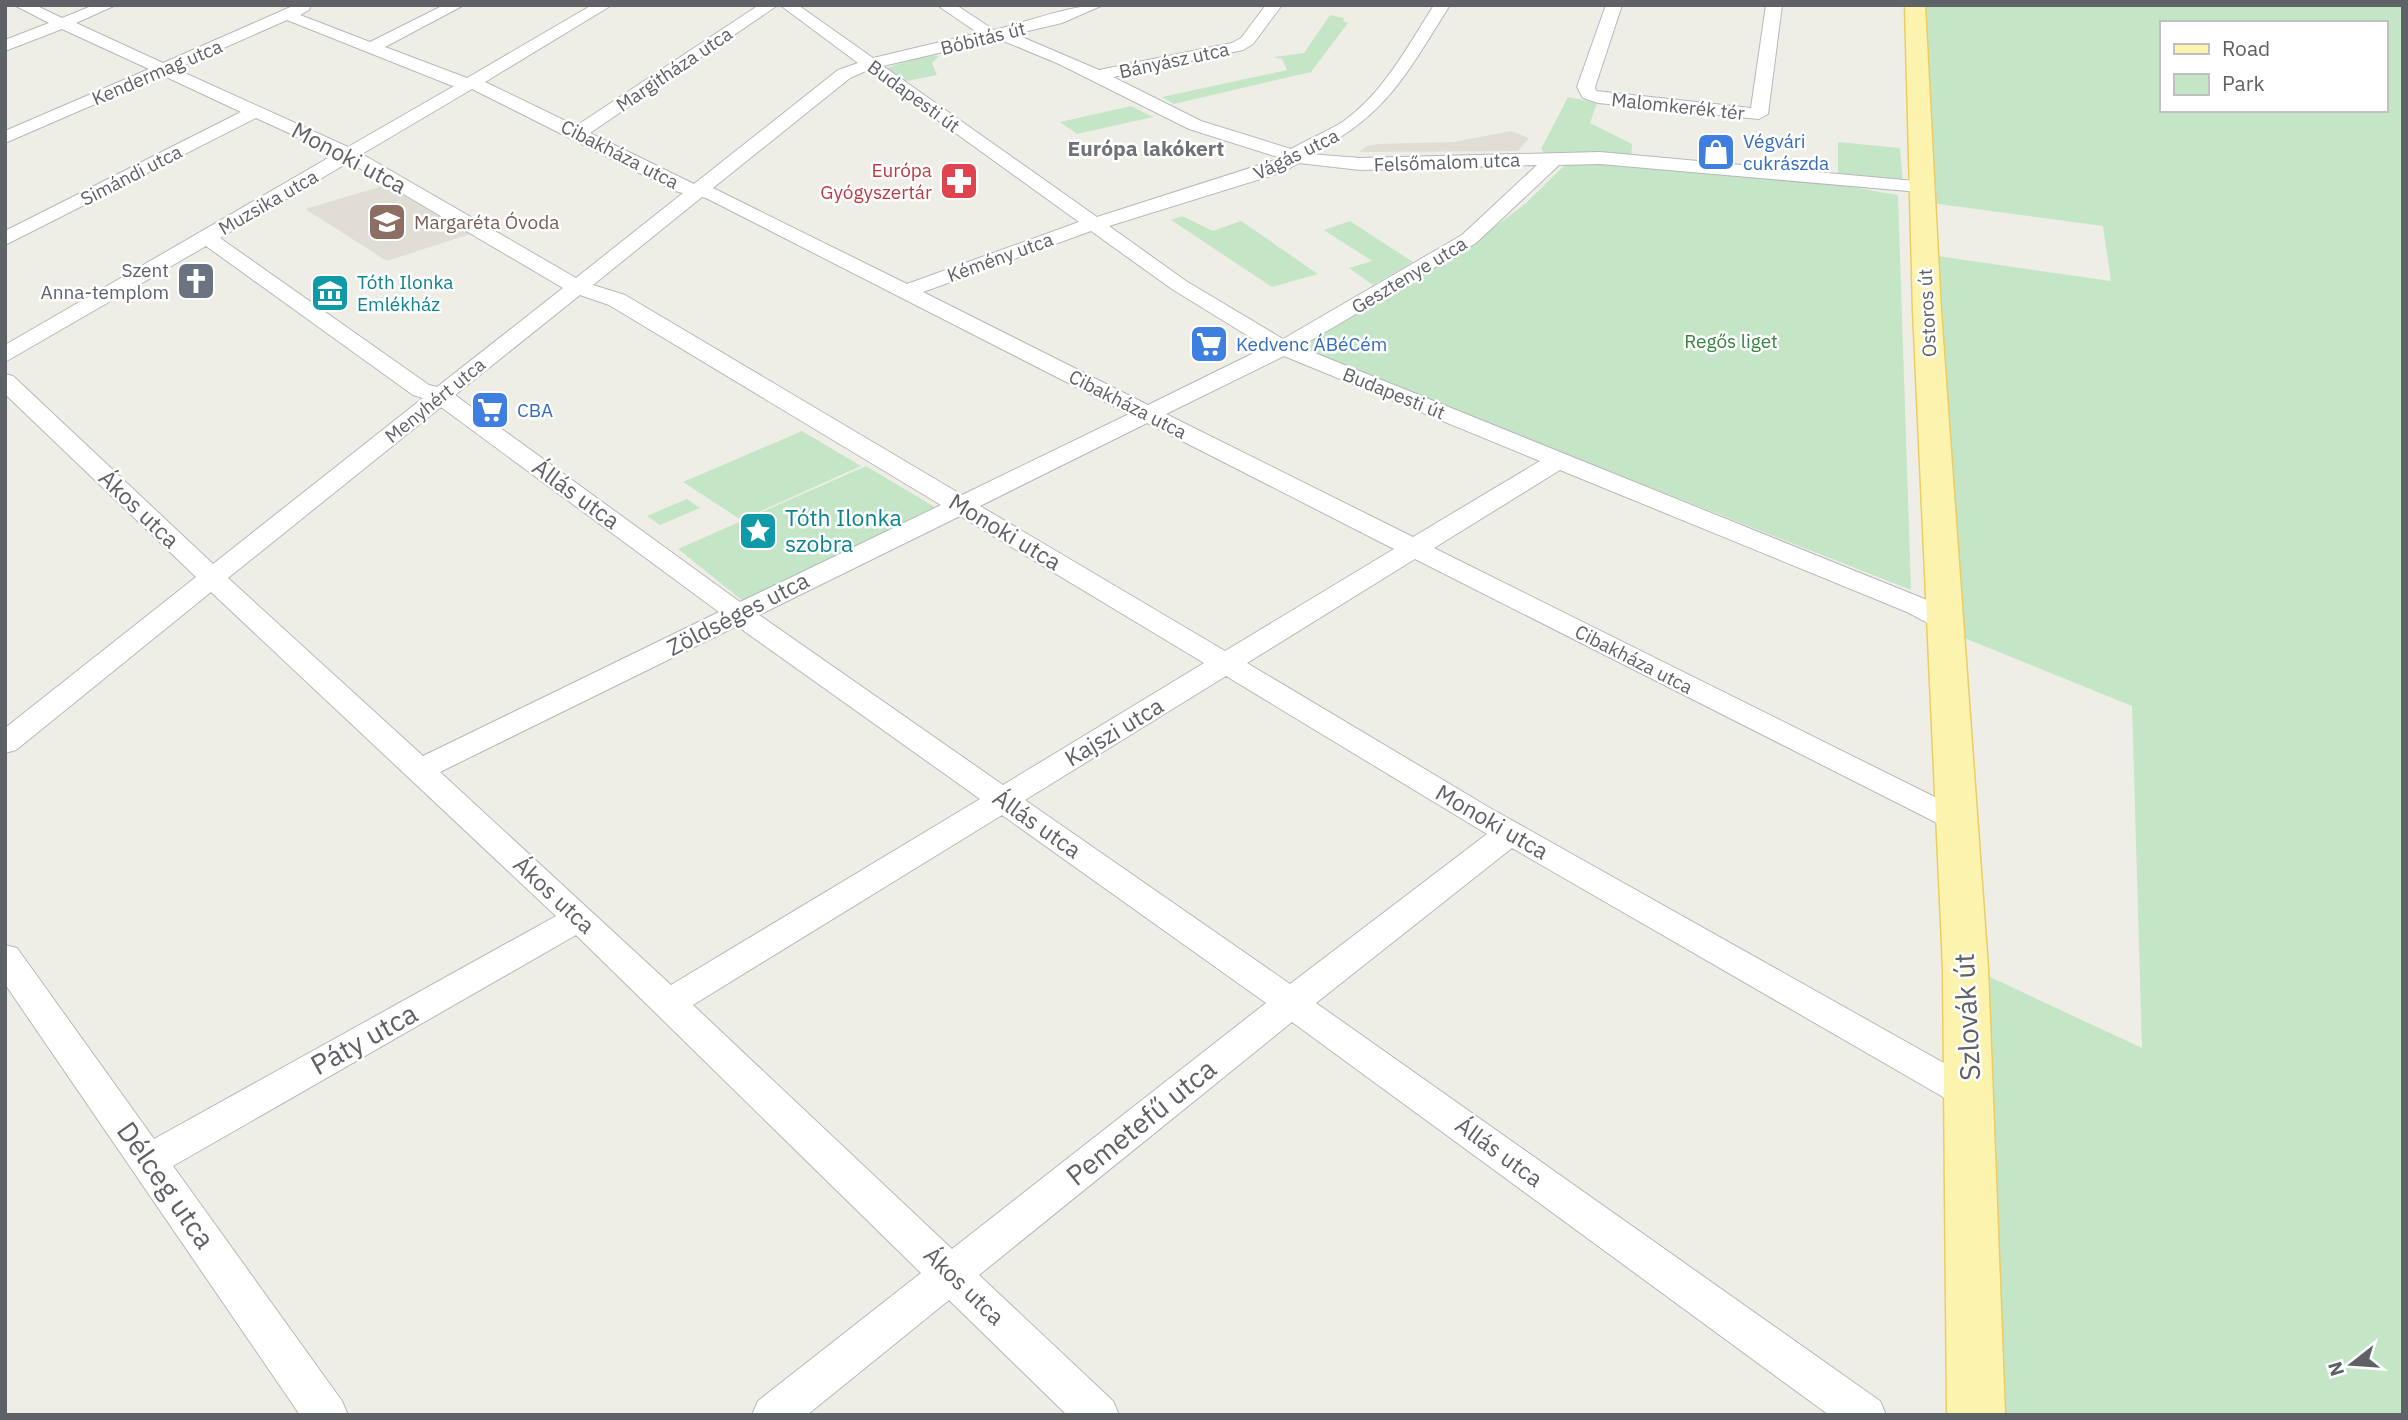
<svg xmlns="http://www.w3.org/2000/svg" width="2408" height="1420" font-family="'IBM Plex Sans',sans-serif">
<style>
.education{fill:#dfddd4}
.green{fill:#c4e6c6;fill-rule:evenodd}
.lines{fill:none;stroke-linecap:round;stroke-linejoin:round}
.minor-casing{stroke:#b7b8bc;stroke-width:2}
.major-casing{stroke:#edcc62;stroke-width:3}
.minor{fill:#fff;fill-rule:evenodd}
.major{fill:#fcf3af;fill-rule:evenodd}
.labels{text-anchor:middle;stroke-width:5;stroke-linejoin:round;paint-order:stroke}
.far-street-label{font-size:19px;fill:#5e6166;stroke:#fff}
.far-shop-label{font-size:19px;fill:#366cbe;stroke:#fff;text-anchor:start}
.far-health-label{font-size:19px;fill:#be3a42;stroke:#fff;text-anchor:end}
.far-education-label{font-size:19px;fill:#785e54;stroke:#fff;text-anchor:start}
.far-worship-label{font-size:19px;fill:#5b616d;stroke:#fff;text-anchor:end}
.far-culture-label{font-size:19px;fill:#0d838f;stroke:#fff;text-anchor:start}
.far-park-label{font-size:19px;fill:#38833f;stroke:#fff}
.far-neighbourhood-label{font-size:21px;font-weight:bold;fill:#6f7378;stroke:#fff}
.street-label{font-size:23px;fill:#5e6166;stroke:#fff}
.culture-label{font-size:23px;fill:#0d838f;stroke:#fff;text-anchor:start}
.near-street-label{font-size:28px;fill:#5e6166;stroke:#fff}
</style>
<rect width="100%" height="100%" fill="#efeee6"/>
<path class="education" d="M1511,131l18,7 -11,13 -159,1 8,-6 10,-2 77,-2z
M386,185l84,49 -83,27 -82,-52z"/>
<path class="green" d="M1920,5h483v1410h-408l-18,-444 165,77 -10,-342 -178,-72 -24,-379 181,26 -8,-55 -172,-23zM2161,23h224v87h-224z
M1330,15l14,3 -1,3 5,2 -37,49 -137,32 -12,-7 125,-27 -5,-11 -8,-2 30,-4z
M924,55l15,1 -7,7 5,12 -34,7 -19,-13z
M1568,97l29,6 -7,20 42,21 -1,15 -86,-5 -4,-5z
M1131,106l22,11 -76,17 -17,-12z
M1838,142l62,6 3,35 -65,-6z
M1569,161l259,22 70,12 13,395 -620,-244 185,-105 49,-37z
M1182,216l31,15 28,-10 77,53 -46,13 -101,-67z
M1350,221l63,41 -40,23 -24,-17 23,-7 -48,-31z
M802,431l59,35 -120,54 -58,-38z
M866,466l72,43 -195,92 -65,-52z
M687,499l13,9 -40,17 -13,-9z"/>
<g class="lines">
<defs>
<path id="minor" d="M14,5h21l27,13 32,-13h22l-40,18 87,40 132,-58h16l-2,5 -9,5 70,27 74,-37h20l-79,42 82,31 125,-73h20l-127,77 91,44 183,-121h19l-188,128 104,51 144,-114 20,-7 -78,-58h18l75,53 105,-25 -41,-28h19l38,25c34,-8 75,-25 109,-25l-41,18 -47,11 84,36 133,-27 9,-5 25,-33h16l-29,39 -10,6 -130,27 88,44 90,28c17,-10 36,-17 53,-28 40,-29 64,-75 90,-116h16c-43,68 -65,114 -141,149l51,4 240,-6 326,30 3,4 -10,6 -319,-28 -41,1 -83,78 -176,104 627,253 28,15 4,6 -4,6c-18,4 -32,-7 -48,-15l-347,-142 -126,78 535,266 5,7 -5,7 -11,4 -11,-4 -532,-269 -168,104 243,145 493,277 6,10 -6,10 -13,5 -13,-5 -445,-257 -196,155 564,398 6,14h-57l-537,-393 -313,253 134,126 6,14h-52l-118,-115 -142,115h-55l6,-14 163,-128 -345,-338 -403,231 169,235 6,14h-48l-295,-431v-39l12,3 137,191 402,-223 -345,-324 -195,158 -11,3v-25l191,-151 -191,-183v-20l8,2 200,188 210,-166 -10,-3 -207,-149 -201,116v-17l330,-191 -79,-36 -251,127v-14l236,-119 -79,-37 -157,68v-12l144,-62 -87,-40 -57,22v-11l44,-17zM287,20l163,65 4,1 -106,61 -172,-78zM999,39l60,25 130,65 92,29 -184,59 -214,-151zM868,70l211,152 -172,62 -194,-96 137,-110zM472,89l203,102 8,2 -107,85 -214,-124zM349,162l214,126 -126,99 -8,-2 -209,-147zM1299,163l61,7 177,-5 -75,70 -179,104 -97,-58 -77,-55 174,-54zM702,197l4,1 423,216 -167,81 -337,-200 -32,-10zM1091,231l81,58 94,58 -118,58 -225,-113zM580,295l29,10 332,200 -201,97 -285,-207zM1284,356l256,105 -127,76 -247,-123zM441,407l278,205 -296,144 -195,-178zM1147,423l247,126 -169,102 -245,-145zM960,516l244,147 -201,122 -244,-170zM737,626l243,173 -309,186 -231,-213zM1226,676l261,158 -197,150 -265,-184zM1002,815l264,188 -314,246 -259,-244z
M1606,5h16l-27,82 1,4 155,17 15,-103h16l-14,109 -9,5 -161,-16 -15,-5 -6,-11z"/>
<path id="major" d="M1905,5h20l16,306 47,657 17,447h-58l-4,-447 -30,-657z"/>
</defs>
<use href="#minor" class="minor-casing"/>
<use href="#major" class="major-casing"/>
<use href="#minor" class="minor"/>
<use href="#major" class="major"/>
</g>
<defs>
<symbol id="shop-square" viewBox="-11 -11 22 22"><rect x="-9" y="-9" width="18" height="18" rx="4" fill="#3f7fe0" stroke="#fff"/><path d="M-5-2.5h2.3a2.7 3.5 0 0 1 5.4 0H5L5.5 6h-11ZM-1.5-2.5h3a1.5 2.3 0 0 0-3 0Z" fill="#fff"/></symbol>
<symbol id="pharmacy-square" viewBox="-11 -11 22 22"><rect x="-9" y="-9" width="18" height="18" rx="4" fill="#e0444e" stroke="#fff"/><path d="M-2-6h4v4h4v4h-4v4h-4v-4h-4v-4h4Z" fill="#fff"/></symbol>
<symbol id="school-square" viewBox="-11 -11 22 22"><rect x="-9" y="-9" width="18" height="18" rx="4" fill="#8d6e63" stroke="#fff"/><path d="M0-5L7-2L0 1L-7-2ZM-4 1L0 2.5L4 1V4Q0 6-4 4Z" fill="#fff"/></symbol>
<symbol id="church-square" viewBox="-11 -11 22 22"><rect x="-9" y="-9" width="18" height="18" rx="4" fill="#6b7280" stroke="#fff"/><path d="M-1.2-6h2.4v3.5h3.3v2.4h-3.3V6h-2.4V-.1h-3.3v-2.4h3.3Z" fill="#fff"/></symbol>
<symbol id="museum-square" viewBox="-11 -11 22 22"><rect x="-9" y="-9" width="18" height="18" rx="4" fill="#0f9aa8" stroke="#fff"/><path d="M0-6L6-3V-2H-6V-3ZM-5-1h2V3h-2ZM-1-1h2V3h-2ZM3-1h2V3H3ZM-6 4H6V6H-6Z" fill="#fff"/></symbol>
<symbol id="supermarket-square" viewBox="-11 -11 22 22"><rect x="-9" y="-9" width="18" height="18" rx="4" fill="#3f7fe0" stroke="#fff"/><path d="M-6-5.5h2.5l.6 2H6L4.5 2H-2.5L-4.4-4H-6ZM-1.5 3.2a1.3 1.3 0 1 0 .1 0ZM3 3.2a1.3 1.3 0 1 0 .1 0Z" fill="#fff"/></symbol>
<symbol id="sight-square" viewBox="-11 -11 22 22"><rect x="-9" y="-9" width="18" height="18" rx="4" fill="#0f9aa8" stroke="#fff"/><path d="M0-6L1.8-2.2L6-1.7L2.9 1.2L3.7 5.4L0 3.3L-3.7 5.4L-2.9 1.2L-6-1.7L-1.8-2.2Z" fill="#fff"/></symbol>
</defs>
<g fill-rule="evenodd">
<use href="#shop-square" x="1694" y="130" width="44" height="44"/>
<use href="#pharmacy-square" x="937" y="159" width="44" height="44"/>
<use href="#school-square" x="365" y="200" width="44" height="44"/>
<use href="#church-square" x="174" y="259" width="44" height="44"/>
<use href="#museum-square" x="308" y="271" width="44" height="44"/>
<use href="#supermarket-square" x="1187" y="322" width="44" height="44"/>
<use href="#supermarket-square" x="468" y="388" width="44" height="44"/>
<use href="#sight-square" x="736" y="509" width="44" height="44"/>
</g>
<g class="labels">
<g class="far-street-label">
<text transform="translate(983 38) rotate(-14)" y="7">Bóbitás út</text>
<text transform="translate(1174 60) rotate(-12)" y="7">Bányász utca</text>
<text transform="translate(674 69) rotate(-34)" y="7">Margitháza utca</text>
<text transform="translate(157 72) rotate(-23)" y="7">Kendermag utca</text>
<text transform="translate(914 96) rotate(36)" y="7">Budapesti út</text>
<text transform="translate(1678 106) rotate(6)" y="7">Malomkerék tér</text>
<text transform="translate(620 154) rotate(27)" y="7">Cibakháza utca</text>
<text transform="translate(1296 154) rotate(-26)" y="7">Vágás utca</text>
<text transform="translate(1447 162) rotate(-2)" y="7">Felsőmalom utca</text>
<text transform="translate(131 175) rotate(-27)" y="7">Simándi utca</text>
<text transform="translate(268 202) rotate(-30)" y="7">Muzsika utca</text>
<text transform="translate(1000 257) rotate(-20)" y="7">Kémény utca</text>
<text transform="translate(1409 275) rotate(-31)" y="7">Gesztenye utca</text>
<text transform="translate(1927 313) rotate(-93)" y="7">Ostoros út</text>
<text transform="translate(1394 393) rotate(22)" y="7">Budapesti út</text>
<text transform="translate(435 400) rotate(-39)" y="7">Menyhért utca</text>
<text transform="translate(1128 404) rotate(27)" y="7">Cibakháza utca</text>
<text transform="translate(1634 659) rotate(27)" y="7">Cibakháza utca</text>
</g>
<g class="far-shop-label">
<text x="1743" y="148">Végvári<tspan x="1743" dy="22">cukrászda</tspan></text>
<text x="1236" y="351">Kedvenc ÁBéCém</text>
<text x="517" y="417">CBA</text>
</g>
<g class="far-health-label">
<text x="932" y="177">Európa<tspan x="932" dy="22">Gyógyszertár</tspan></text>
</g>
<g class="far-education-label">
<text x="414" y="229">Margaréta Óvoda</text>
</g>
<g class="far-worship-label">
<text x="169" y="277">Szent<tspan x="169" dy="22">Anna-templom</tspan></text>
</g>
<g class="far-culture-label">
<text x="357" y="289">Tóth Ilonka<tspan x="357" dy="22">Emlékház</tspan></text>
</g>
<g class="far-park-label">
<text x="1731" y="348">Regős liget</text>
</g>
<g class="far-neighbourhood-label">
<text x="1146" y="156">Európa lakókert</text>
</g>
<g class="street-label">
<text transform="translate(349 158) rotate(28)" y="8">Monoki utca</text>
<text transform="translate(576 494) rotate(36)" y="8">Állás utca</text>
<text transform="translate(139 509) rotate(44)" y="8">Ákos utca</text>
<text transform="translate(1005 532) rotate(31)" y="8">Monoki utca</text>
<text transform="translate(738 614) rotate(-27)" y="8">Zöldséges utca</text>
<text transform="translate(1114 732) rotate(-31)" y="8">Kajszi utca</text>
<text transform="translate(1492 822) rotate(30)" y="8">Monoki utca</text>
<text transform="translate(1037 824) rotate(35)" y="8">Állás utca</text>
<text transform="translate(554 895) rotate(43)" y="8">Ákos utca</text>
<text transform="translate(1499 1152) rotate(36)" y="8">Állás utca</text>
<text transform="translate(964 1286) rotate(44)" y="8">Ákos utca</text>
</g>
<g class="culture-label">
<text x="785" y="526">Tóth Ilonka<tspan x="785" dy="26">szobra</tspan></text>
</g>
<g class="near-street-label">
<text transform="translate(1967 1017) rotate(-93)" y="10">Szlovák út</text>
<text transform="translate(364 1039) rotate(-29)" y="10">Páty utca</text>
<text transform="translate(1141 1122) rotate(-39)" y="10">Pemetefű utca</text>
<text transform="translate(166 1185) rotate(55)" y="10">Délceg utca</text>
</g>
</g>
<rect width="2408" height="1420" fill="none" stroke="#5e6166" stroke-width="14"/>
<rect x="2160" y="21" width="228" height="91" fill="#ffffff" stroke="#bfc0c2" stroke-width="2"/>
<rect x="2174" y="44" width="35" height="10" fill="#fcf3af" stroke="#bfc0c2" stroke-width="2"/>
<text x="2222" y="56" font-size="21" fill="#5e6166">Road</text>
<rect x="2174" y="74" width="35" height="21" fill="#c4e6c6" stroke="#bfc0c2" stroke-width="2"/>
<text x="2222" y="91" font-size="21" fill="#5e6166">Park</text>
<g transform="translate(2352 1364) rotate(253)" stroke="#ffffff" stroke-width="5" paint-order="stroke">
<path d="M0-5L12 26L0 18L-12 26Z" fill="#5e6166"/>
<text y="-10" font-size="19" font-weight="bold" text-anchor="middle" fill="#5e6166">N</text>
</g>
</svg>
